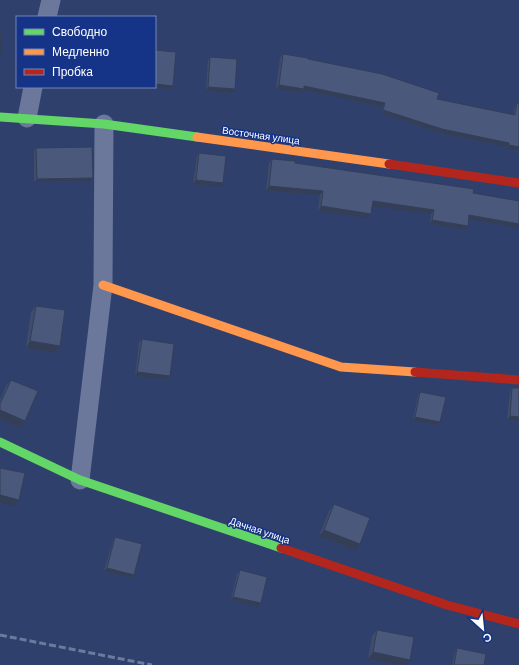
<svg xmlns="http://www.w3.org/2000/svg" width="519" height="665" font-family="Barlow,sans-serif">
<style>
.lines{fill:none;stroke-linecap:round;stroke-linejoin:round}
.street{stroke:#6b779b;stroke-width:19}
.fast{stroke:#63d668;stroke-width:9}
.slow{stroke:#ff974d;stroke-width:9}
.jam{stroke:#b3261e;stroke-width:9}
.rail{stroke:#6c7a9b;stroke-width:3;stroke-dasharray:7 3;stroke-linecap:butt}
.wall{fill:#404c6b}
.shaded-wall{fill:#343e57}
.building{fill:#4a587c;stroke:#343e57}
.labels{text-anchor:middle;stroke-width:3;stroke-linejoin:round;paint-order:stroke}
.street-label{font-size:10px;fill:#fff;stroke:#153387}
</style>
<rect width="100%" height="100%" fill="#2f406d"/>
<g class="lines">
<path class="street" d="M47,17l4,-17
M27,118l6,-31
M80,480l23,-195 1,-161"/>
<path class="fast" d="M0,117l104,7 93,13
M0,442l80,38 201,68"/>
<path class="slow" d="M197,137l192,27
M103,285l238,82 74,5"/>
<path class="jam" d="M389,164l130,19
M415,372l104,8
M281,548l166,57 72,19"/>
<path class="rail" d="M0,635l152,30"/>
</g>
<path class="wall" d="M283,54l25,5 129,40 76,16 2,-8 2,-4 2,1v47l-13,-2 1,-2 -67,-14 -59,-20 2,-6 -80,-17 -1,2 -26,-3 4,-31z
M210,57l22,36 -26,-2 2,-31z
M36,148l57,30 -2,3 -57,1v-31z
M199,153l21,34 -27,-3 4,-28z
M272,159l247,42v27l-50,-9 -4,11 -35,-6 1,-10 -59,-8 -4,12 -50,-7 2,-16 -54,-4 3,-28z
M36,306l24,40 -5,7 -29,-5 5,-36z
M142,339l25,41 -32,-4 4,-33z
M11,380l14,41 -5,7 -20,-9v-19l6,-14z
M512,388l7,33 -12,-1 3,-28z
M420,392l20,30 -2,4 -25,-6 5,-25z
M334,504l26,40 -4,7 -37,-15 10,-25z
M115,537l19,38 -3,3 -27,-7 9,-30z
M240,570l21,33 -3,4 -27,-7 6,-26z
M377,630l33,30 -4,5h-9l-29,-6 4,-23z
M457,648l27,17h-32l3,-13z"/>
<path class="shaded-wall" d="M155,84l18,2 -2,3 -26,-2h10z
M279,85l25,1 81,17 -2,4 -80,-17 -1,2 -26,-3z
M208,87l27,2 -3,4 -26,-2z
M383,110l126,33 -2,4 -67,-14 -59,-20z
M509,145l10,2v4l-13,-2z
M93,178l-2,3 -57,1 3,-3z
M196,180l27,3 -3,4 -27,-3z
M269,186l54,5 -3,4 -54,-4z
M373,201l61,9 -3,4 -61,-8z
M321,206l50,8 -3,4 -50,-7z
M469,215l50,9v4l-53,-9z
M432,220l36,6 -3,4 -35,-6z
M30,341l30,5 -5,7 -29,-5z
M137,372l33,4 -3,4 -32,-4z
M0,410l25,11 -5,7 -20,-9z
M510,416l9,1v4l-12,-1z
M415,417l25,5 -2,4 -25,-6z
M0,495l19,5 -5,6 -14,-3z
M324,530l36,14 -4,7 -37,-15z
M107,568l27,7 -3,3 -27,-7z
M233,597l28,6 -3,4 -27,-7z
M373,652l37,8 -4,5h-9l-29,-6z"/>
<path class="building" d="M0,30h1l-1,26z
M155,50l21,2 -3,34 -18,-2z
M283,54l25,4v1l74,15 57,19 -2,6 78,16 2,-12 2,1v43l-10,-2v-2l-67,-14 -59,-19 2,-7 -81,-17v3l-25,-4z
M210,57l27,2 -2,30 -27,-2z
M92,147l1,31 -56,1 -1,-31z
M199,153l27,3 -3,27 -27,-3z
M272,159l23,2v2l179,26 -1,4 46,8v23l-50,-9 -1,11 -36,-6 2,-10 -61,-9 -2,13 -50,-8 2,-15 -54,-5z
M36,306l29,4 -5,36 -30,-5z
M142,339l32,5 -4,32 -33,-4z
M11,380l27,11 -13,30 -25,-11v-6z
M512,388h7v29l-9,-1z
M420,392l26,5 -6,25 -25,-5z
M0,468l25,5 -6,27 -19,-5z
M334,504l36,14 -10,26 -36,-14z
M115,537l27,7 -8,31 -27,-7z
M240,570l27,7 -6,26 -28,-6z
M377,630l37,7 -4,23 -37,-8z
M457,648l29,6 -2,11h-30z"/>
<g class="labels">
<g class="street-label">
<text transform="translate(261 135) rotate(8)" y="4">Восточная улица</text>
<text transform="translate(260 530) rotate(19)" y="4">Дачная улица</text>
</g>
</g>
<rect x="16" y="16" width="140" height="72" fill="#153387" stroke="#7385b7"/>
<rect x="24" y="29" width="20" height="6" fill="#63d668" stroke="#7385b7"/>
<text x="52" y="36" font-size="12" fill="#ffffff">Свободно</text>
<rect x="24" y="49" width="20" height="6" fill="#ff974d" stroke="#7385b7"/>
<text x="52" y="56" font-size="12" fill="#ffffff">Медленно</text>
<rect x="24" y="69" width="20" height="6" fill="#b3261e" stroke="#7385b7"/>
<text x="52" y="76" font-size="12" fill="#ffffff">Пробка</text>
<g transform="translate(483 629) rotate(153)" stroke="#153387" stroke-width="3" paint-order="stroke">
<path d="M0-3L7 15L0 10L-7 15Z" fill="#ffffff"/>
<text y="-6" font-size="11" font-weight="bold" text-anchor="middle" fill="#ffffff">С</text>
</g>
</svg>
